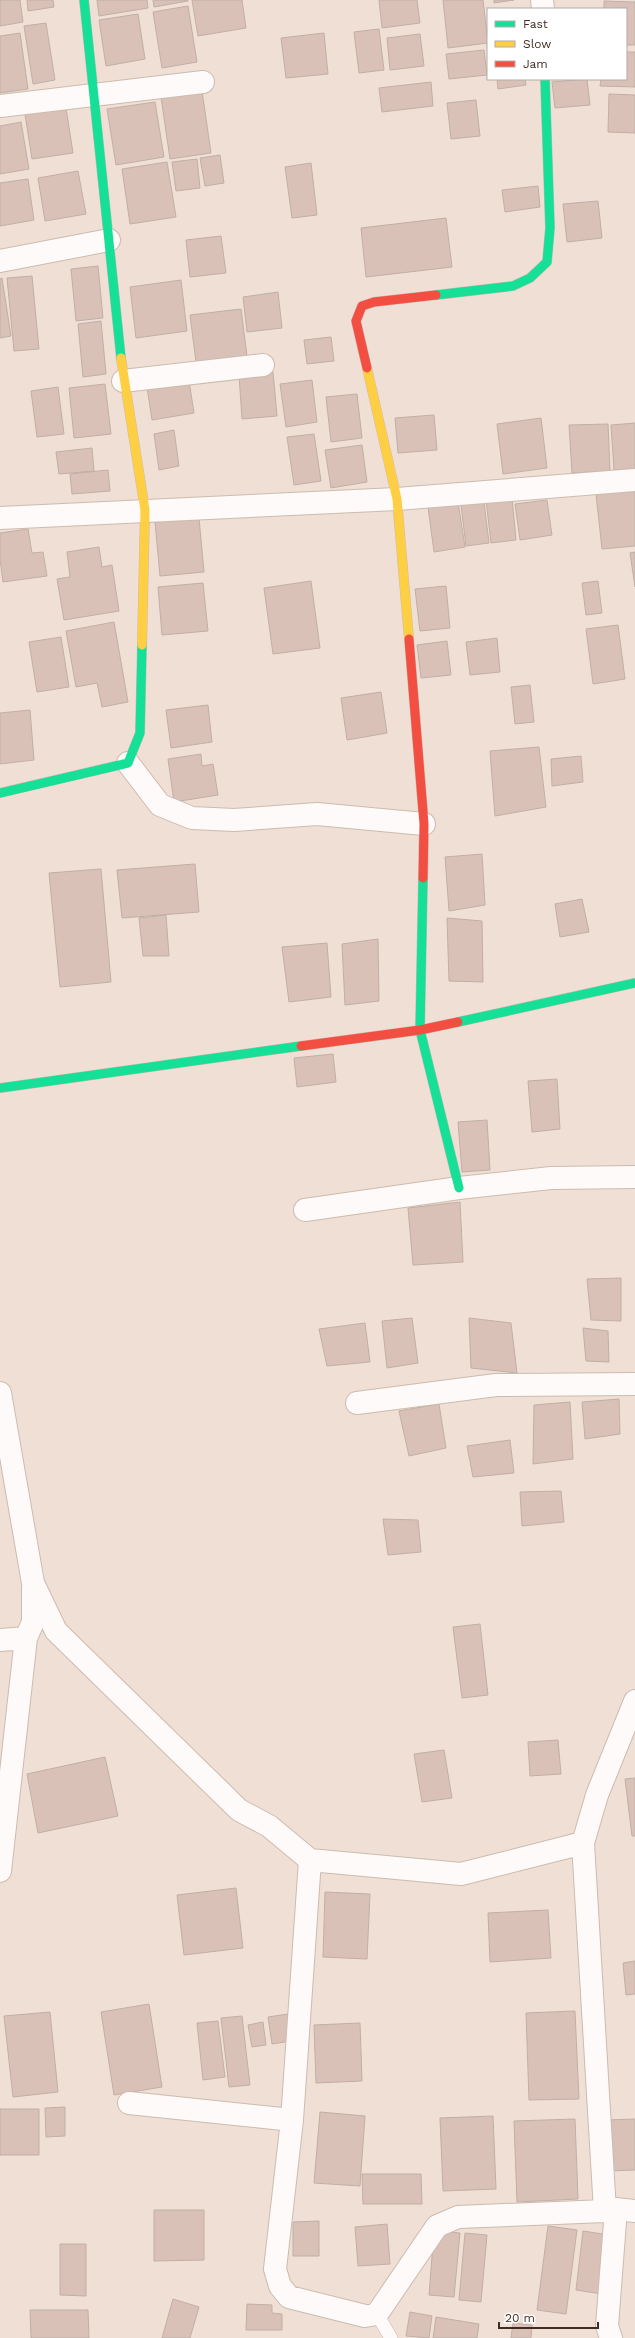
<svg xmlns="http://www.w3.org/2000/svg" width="635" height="2338" font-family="'Work Sans',sans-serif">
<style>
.building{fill:#d9c1b8;stroke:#c1afa7}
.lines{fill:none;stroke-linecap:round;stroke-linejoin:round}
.lane-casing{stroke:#cdbbaf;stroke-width:14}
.street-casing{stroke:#cdbbaf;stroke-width:24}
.fast-casing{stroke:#cdbbaf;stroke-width:10}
.slow-casing{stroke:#cdbbaf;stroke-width:10}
.jam-casing{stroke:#cdbbaf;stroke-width:10}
.lane{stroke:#fdfaf9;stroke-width:13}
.street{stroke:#fdfaf9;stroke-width:22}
.fast{stroke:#16e098;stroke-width:9}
.slow{stroke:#ffcf43;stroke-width:9}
.jam{stroke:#f24e42;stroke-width:9}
</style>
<rect width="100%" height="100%" fill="#f0dfd4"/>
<path class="building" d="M0,0h20l3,22 -23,4z
M27,0h26l1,7 -26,4z
M97,0h50l1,8 -49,8z
M153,0h35v1l-34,6z
M192,0h50l4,28 -48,8z
M379,0h38l3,23 -38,5z
M443,0h40l5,43 -40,5z
M494,0h20l-20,3z
M604,1l31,1v43h-9v-36h-22z
M188,6l9,56 -35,6 -9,-56z
M138,14l7,45 -39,7 -7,-46z
M46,23l9,57 -22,4 -9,-58z
M379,29l5,41 -25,3 -5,-41z
M20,33l8,56 -28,4v-57z
M324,33l4,41 -42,4 -5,-40z
M420,34l4,32 -34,4 -3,-32z
M484,50l3,25 -38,4 -3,-25z
M626,52h9v35l-35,-1 1,-7h25z
M497,79h28l1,6 -28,4z
M587,79l3,26 -35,3 -3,-26z
M431,82l2,24 -51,6 -3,-24z
M202,91l9,62 -41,6 -9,-62z
M609,94l26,1v38l-27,-1z
M476,100l4,36 -29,3 -4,-36z
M155,102l9,55 -48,8 -9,-56z
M66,108l7,45 -41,6 -7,-45z
M21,122l8,47 -29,5v-48z
M220,155l4,28 -19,3 -5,-28z
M197,159l3,29 -24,3 -4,-29z
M167,162l9,55 -46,7 -8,-55z
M311,163l6,52 -25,3 -7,-51z
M78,171l8,43 -41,7 -7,-43z
M28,179l6,41 -34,6v-43z
M538,186l2,21 -35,5 -3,-22z
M598,201l4,37 -35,4 -4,-38z
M446,218l6,49 -86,10 -5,-49z
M221,236l5,37 -36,4 -4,-37z
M98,266l5,52 -27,3 -5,-52z
M32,276l7,73 -25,2 -7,-73z
M2,278l9,58 -11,2v-59z
M181,280l6,51 -51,7 -6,-51z
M278,292l4,36 -35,4 -4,-35z
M241,309l7,55 -51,6 -7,-55z
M101,321l5,53 -23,3 -5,-53z
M331,337l3,24 -27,3 -3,-24z
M273,372l4,44 -35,3 -3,-44z
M312,380l5,42 -31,5 -6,-43z
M189,381l5,32 -42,7 -5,-33z
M105,384l6,50 -37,4 -5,-50z
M58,387l6,47 -27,3 -6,-46z
M357,394l5,44 -31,4 -5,-45z
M434,415l3,35 -39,3 -3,-35z
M541,418l6,50 -44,6 -6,-50z
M635,423v46l-21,1 -3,-45z
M608,424l2,47 -38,2 -3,-48z
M174,430l5,36 -20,4 -5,-36z
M314,434l7,47 -27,4 -7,-48z
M362,445l5,37 -36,6 -6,-38z
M92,448l2,23 -35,3 -3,-22z
M108,470l2,21 -38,3 -2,-20z
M635,491v55l-33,3 -6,-55z
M512,498l4,42 -25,3 -5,-43z
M547,500l5,35 -32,5 -5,-36z
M458,502l7,45 -31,5 -6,-45z
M484,502l5,41 -23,3 -5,-41z
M199,518l5,54 -44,4 -5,-54z
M28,529l4,24 11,-1 4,24 -44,6 -3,-23v-26z
M99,547l3,20 10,-2 7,46 -55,9 -7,-41 13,-2 -3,-25z
M635,552v35l-5,-34z
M311,581l9,67 -47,6 -9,-66z
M598,581l4,32 -16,2 -4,-32z
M203,583l5,48 -46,4 -4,-48z
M446,586l4,42 -30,3 -5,-42z
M114,622l14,80 -26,5 -5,-24 -21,4 -10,-56z
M618,625l7,54 -32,5 -7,-55z
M61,637l8,50 -32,5 -8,-50z
M497,638l3,34 -30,3 -4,-33z
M447,641l4,34 -30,3 -4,-33z
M530,685l4,37 -19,2 -4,-37z
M381,692l6,41 -40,7 -6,-42z
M208,705l4,37 -41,6 -5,-38z
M30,710l4,50 -34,4v-51z
M539,747l7,60 -51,9 -5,-65z
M201,754l1,12 11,-2 5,31 -44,7 -6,-43z
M581,756l2,26 -31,4 -1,-27z
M482,854l3,51 -36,6 -4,-54z
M195,864l4,48 -77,6 -5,-48z
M101,869l10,113 -51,5 -11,-114z
M582,899l7,33 -29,5 -5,-33z
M166,915l3,41h-26l-4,-38z
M447,918l35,3 1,61 -34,-1z
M378,939l1,62 -34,4 -3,-61z
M327,943l4,54 -42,5 -7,-55z
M333,1054l3,28 -39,5 -3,-29z
M557,1079l3,50 -28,3 -4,-51z
M487,1120l3,50 -28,2 -4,-50z
M460,1202l3,60 -50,3 -5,-57z
M621,1278v43l-30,-1 -4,-41z
M412,1318l6,45 -31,5 -5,-47z
M469,1318l42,5 6,50 -46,-5z
M365,1323l5,39 -43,4 -8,-37z
M583,1328l25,3 1,31 -23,-1z
M619,1399l1,35 -35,5 -3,-37z
M570,1402l3,57 -40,5 1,-59z
M439,1404l7,44 -37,8 -10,-45z
M510,1440l4,33 -41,4 -6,-31z
M561,1491l3,31 -42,4 -2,-34z
M383,1519l35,1 3,32 -33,3z
M480,1624l8,71 -26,3 -9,-71z
M558,1740l3,34 -31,2 -2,-34z
M444,1750l8,48 -30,4 -8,-48z
M105,1757l13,59 -80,17 -11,-59z
M635,1778v58h-3l-7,-57z
M236,1888l7,60 -59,7 -7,-60z
M325,1892l45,2 -3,65 -44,-2z
M548,1910l3,48 -61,4 -2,-49z
M635,1961v33l-9,1 -3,-32z
M149,2004l13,83 -48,8 -13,-83z
M575,2011l4,88 -50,1 -3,-87z
M50,2012l8,80 -45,5 -9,-81z
M288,2014l3,27 -19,3 -4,-27z
M242,2016l8,69 -21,2 -8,-69z
M218,2021l7,56 -22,3 -6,-57z
M263,2022l3,23 -14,2 -4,-22z
M360,2023l2,58 -46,2 -2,-58z
M65,2107v29l-19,1 -1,-29z
M0,2109h39v46h-39z
M320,2112l45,4 -5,70 -46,-3z
M493,2116l3,73 -53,2 -3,-73z
M575,2119l3,80 -61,3 -3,-81z
M635,2119v51l-27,1 -1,-51z
M362,2174h59l1,30h-59z
M154,2210h50v50l-50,1z
M319,2221v35h-26v-34z
M387,2224l3,40 -32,2 -3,-39z
M548,2226l29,4 -11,84 -29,-4z
M434,2231l26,2 -6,64 -25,-2z
M583,2231l26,4 -7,59 -26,-4z
M465,2233l22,2 -6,67 -22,-2z
M60,2244h26v52l-26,-1z
M173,2299l26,8 -9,31h-28z
M247,2304l25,1v8l10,1v16h-36z
M30,2310h58l1,28h-58z
M410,2312l22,4 -3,22 -23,-2z
M436,2317l43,7 -2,14h-44z
M513,2323l19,2 -1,13h-20z"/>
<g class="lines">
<defs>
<path id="lane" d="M377,2314l14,24"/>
<path id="street" d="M542,0l1,9
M0,106l203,-24
M0,261l109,-21
M123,381l140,-16
M0,518l397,-19 238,-19
M128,763l32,42 32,13 42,2 83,-6 107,10
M305,1210l154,-22 92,-10 84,-1
M0,1393l33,190 23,48 183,179 30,16 41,34 151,14 122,-31
M357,1403l139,-18 139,-1
M0,1640l26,-2
M635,1701l-38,94 -14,48 22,368 11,-2 19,2
M310,1860l-18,260 -17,149 5,17 9,11 76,19 12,-2 60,-88 21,-9 147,-6
M0,1871l26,-233 7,-16v-33
M129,2103l163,17
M611,2338l-4,-12 9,-117"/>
<path id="fast" d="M84,0l37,358
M436,295l77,-9 17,-8 17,-16 3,-34 -5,-149
M0,793l128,-30 12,-30 2,-88
M423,878l-3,152 39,158
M458,1022l177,-39
M0,1088l301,-42"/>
<path id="slow" d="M121,358l24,152 -3,135
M367,368l30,131 12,140"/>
<path id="jam" d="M367,368l-11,-47 6,-15 12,-4 62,-7
M409,639l15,185 -1,54
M301,1046l119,-16 38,-8"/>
</defs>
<use href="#lane" class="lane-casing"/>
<use href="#street" class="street-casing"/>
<use href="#fast" class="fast-casing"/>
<use href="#slow" class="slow-casing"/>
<use href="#jam" class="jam-casing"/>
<use href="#lane" class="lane"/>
<use href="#street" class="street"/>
<use href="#fast" class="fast"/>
<use href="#slow" class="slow"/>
<use href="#jam" class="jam"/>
</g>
<rect x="487" y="8" width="140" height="72" fill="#ffffff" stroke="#b3aba5"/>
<rect x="495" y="21" width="20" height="6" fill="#16e098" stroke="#b3aba5"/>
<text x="523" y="28" font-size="12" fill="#412c1f">Fast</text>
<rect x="495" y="41" width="20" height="6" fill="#ffcf43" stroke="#b3aba5"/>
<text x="523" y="48" font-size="12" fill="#412c1f">Slow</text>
<rect x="495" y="61" width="20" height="6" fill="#f24e42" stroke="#b3aba5"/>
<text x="523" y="68" font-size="12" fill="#412c1f">Jam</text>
<path d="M499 2322v6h99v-6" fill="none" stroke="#412c1f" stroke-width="2"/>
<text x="505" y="2322" font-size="12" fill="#412c1f" stroke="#ffffff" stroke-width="3" paint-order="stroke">20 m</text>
</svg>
